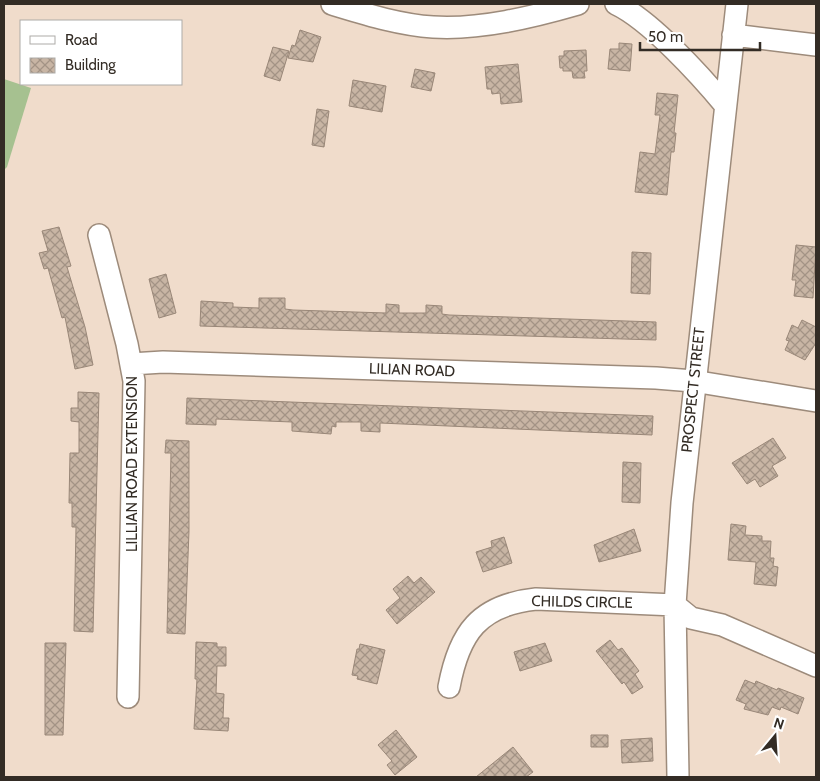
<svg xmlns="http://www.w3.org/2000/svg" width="820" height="781" font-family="Cabin,sans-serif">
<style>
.green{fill:#a6c190}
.building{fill:url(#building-cross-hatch);stroke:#998778}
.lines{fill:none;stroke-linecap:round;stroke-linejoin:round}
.minor-casing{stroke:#9d8b7b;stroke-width:24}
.minor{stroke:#fff;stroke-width:21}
.labels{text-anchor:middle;stroke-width:4;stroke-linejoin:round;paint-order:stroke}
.street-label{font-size:15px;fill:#332c25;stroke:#fff}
</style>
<defs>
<pattern id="building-cross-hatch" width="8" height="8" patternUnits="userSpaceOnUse" patternTransform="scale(1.25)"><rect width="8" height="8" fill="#c8b5a4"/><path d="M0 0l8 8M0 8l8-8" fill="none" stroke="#a39385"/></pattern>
</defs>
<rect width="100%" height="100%" fill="#f0dccb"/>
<path class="green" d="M4,79l27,9 -24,79 -3,3z"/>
<path class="building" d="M300,30l21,7 -8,25 -25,-4 4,-13 3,1z
M619,43l13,1 -2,27 -22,-2 2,-20h9z
M273,47l16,4 -9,30 -16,-5z
M586,50l1,21h-3l1,7h-12l-1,-7h-9v-3h-3l-1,-12h5v-5z
M518,64l4,38 -21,2 -1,-11 -8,1 -1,-5h-4l-2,-22z
M415,69l20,4 -4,18 -20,-4z
M353,80l33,6 -4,26 -33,-6z
M657,93l21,2 -4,38h2l-2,19h-3l-4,43 -32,-3 5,-40 15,2 5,-39h-5z
M317,109l12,2 -5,36 -12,-2z
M59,227l12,39 -4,1 18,60 8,38 -18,4 -10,-52 -3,1 -14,-50 -4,1 -5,-16 9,-2 -6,-20z
M796,245l20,2 -3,51 -19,-2 2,-16h-4z
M632,252l19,1 -1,41 -19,-1z
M166,274l10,39 -17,5 -10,-39z
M259,298h26v11l8,1 93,3v-9l13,1v8h27v-8l16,1v8l7,1 207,7v18l-456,-14 1,-25 32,2v4l26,1z
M802,320l14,7v16l-11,17 -20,-10 4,-9 -3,-1 6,-15 6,3z
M78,392l21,1 -6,239 -19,-1 2,-104h-4v-24h-3l1,-50h9v-31l-8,-1v-13h7z
M187,398l466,18 -1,19 -272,-12v9l-19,-1v-9h-25v5l-4,-1 -1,8 -39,-3v-9l-76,-3v6l-30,-1z
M773,438l13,20 -14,8 6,10 -18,11 -5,-8 -8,5 -15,-21z
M166,440l23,1v90l-4,103 -18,-1 4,-180h-6z
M623,462l18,1 -1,40 -18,-1z
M731,524l15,2 -1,9 17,1v5h9l-1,17h4l-1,8 5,1 -2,19 -22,-2 2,-22 -28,-2z
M634,529l7,22 -42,11 -5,-17z
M504,537l8,26 -29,9 -7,-20 16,-5 -1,-6z
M408,576l6,7 7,-6 14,15 -38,32 -11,-14 14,-12 -7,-9z
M610,640l8,10 4,-2 17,23 -4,3 8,13 -11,7 -8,-12 -2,2 -26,-33z
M196,642l21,1v4h9v19h-9l-1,27 8,1 -1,24h6l-1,13 -34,-2 3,-50h-2z
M45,643h21l-3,92h-18z
M545,643l7,18 -32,10 -6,-19z
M360,644l25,6 -8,34 -20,-5 1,-3 -6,-1 5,-26h2z
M745,680l10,4 1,-3 21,9 1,-2 26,10 -6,16 -17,-7 -1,3 -8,-3 -4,8 -24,-6 2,-5 -10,-4z
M396,730l21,27 -22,18 -8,-10 5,-4 -14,-16z
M591,735h17v12h-17z
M652,738l1,23 -31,2 -1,-23z
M513,747l20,25 -7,5h-50z"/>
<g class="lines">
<defs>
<path id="minor" d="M332,4c33,10 67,21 101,23 47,3 100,-10 145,-23
M616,4c34,16 84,71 109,101
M733,35l83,10
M99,235l28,109 7,37 -6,316
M131,364l32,-2 493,16 37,3 123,20
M449,687c10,-54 30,-82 87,-88l139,6 16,13 31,7 94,41
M678,777l-3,-172 7,-102 55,-499"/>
</defs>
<use href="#minor" class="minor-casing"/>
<use href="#minor" class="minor"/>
</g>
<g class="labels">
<g class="street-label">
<text transform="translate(412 370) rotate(2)" y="5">LILIAN ROAD</text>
<text transform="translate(693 390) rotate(-84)" y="5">PROSPECT STREET</text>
<text transform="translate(132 464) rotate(-90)" y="5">LILLIAN ROAD EXTENSION</text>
<text transform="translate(582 602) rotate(1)" y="5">CHILDS CIRCLE</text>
</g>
</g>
<rect width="820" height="781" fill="none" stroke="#332c25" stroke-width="10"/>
<rect x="20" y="20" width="162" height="65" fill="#ffffff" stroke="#adaba8"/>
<rect x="30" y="36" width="25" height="8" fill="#ffffff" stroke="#adaba8"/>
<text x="65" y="45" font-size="15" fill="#332c25">Road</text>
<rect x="30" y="58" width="25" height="15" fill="url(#building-cross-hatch)" stroke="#adaba8"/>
<text x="65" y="70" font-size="15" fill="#332c25">Building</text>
<g transform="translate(775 736) rotate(18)" stroke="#ffffff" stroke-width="4" paint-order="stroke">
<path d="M0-4L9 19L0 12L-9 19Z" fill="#332c25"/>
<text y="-8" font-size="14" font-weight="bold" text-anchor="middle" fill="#332c25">N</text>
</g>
<path d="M640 42v8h120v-8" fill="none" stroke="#332c25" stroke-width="2.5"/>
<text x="648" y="42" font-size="15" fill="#332c25" stroke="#ffffff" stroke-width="4" paint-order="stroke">50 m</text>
</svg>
